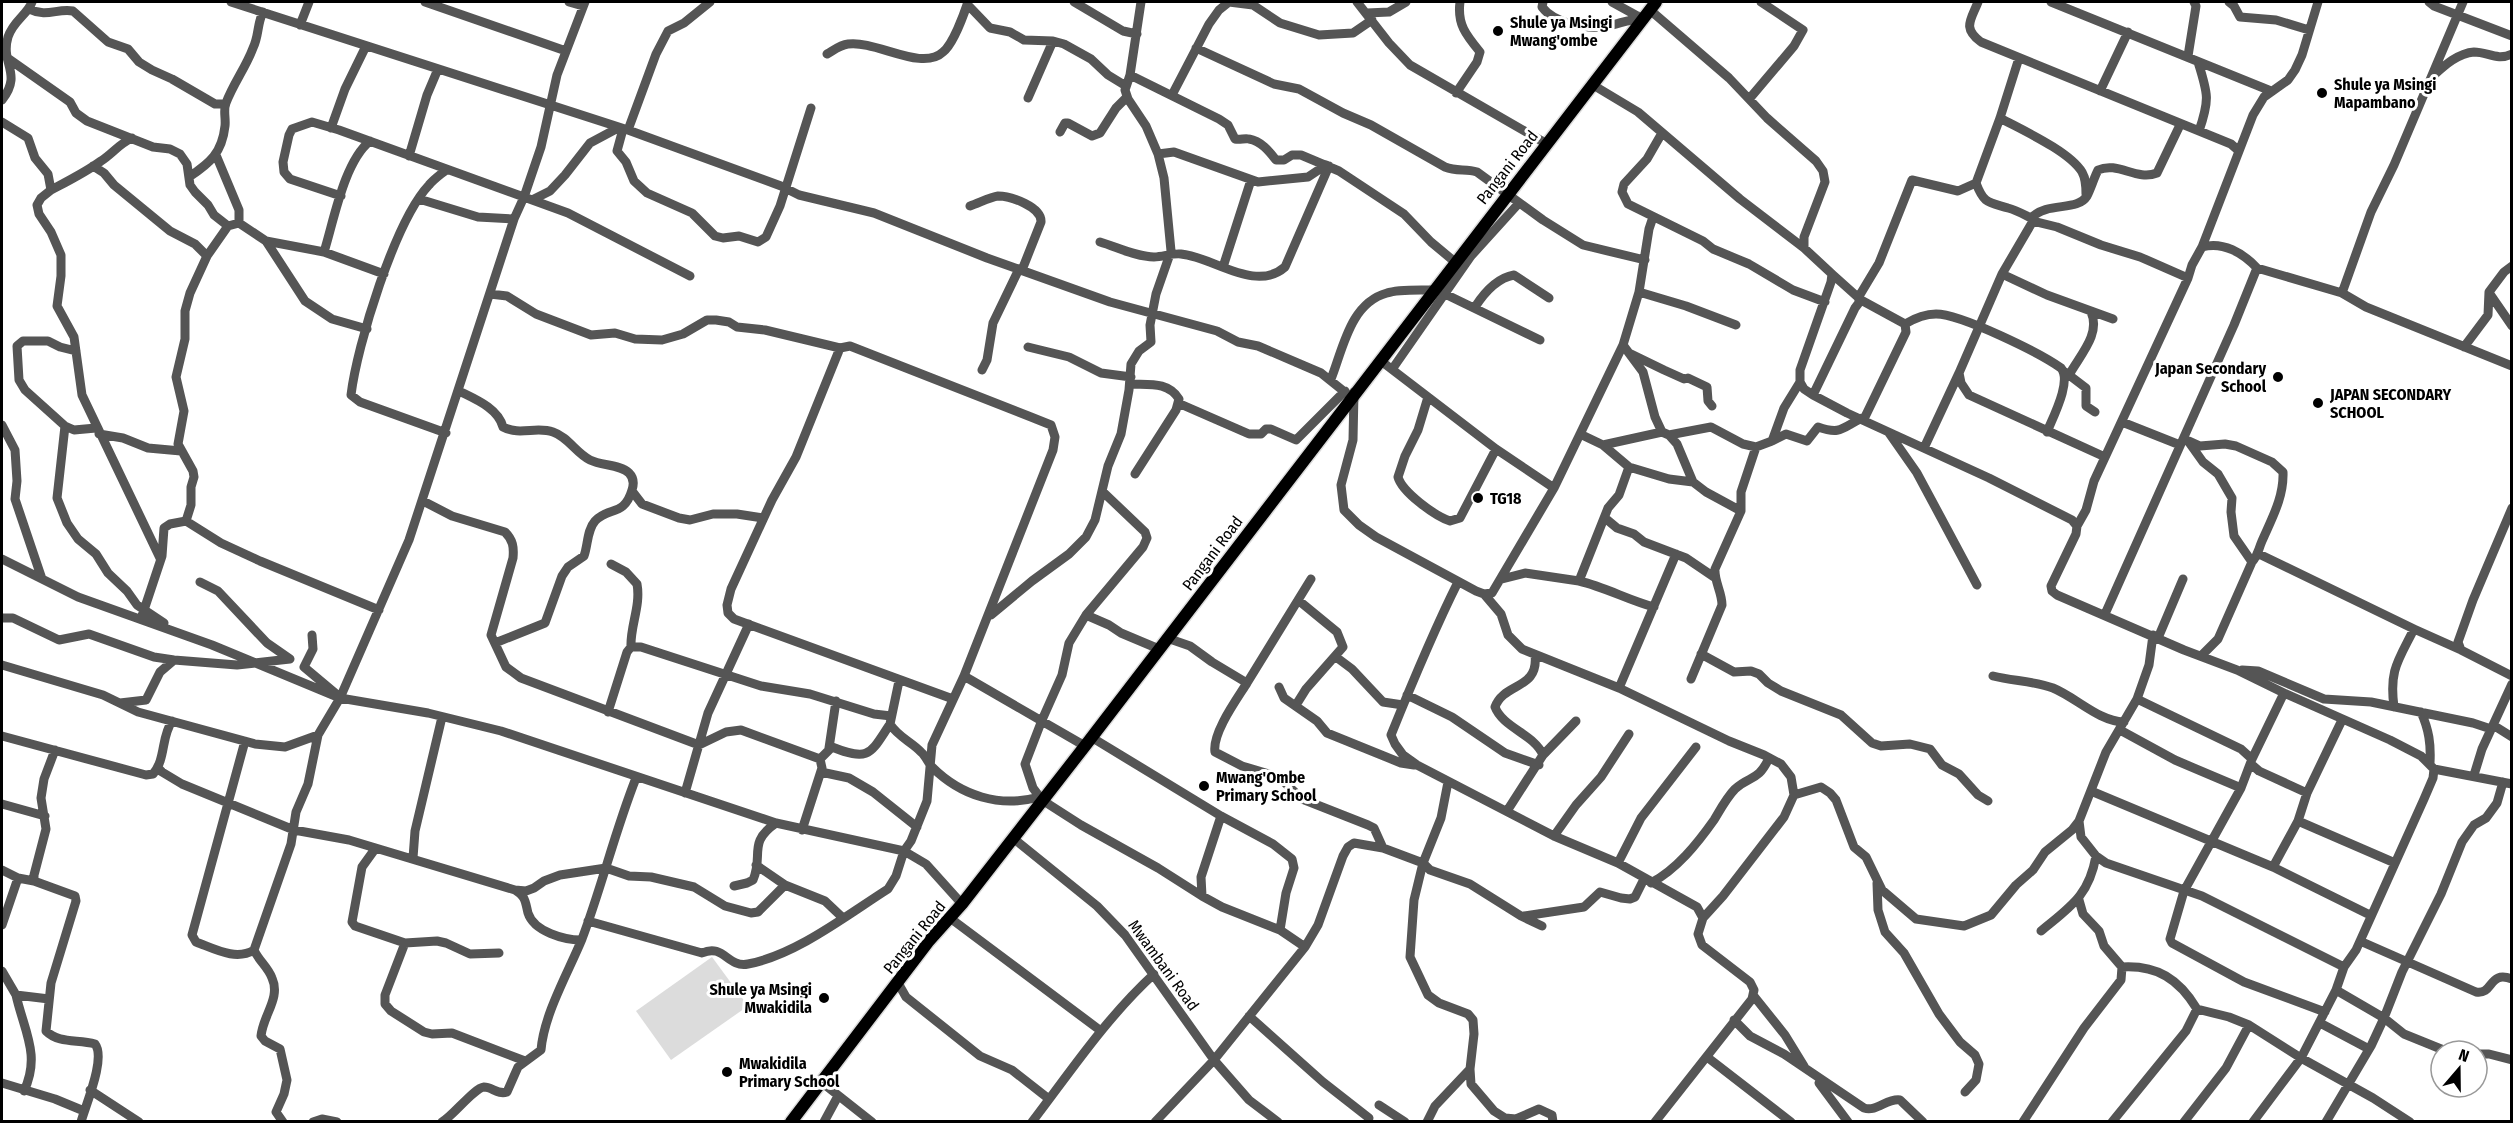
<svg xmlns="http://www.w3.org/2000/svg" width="2513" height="1123" font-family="'Fira Sans Condensed',sans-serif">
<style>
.green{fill:#dcdcdc}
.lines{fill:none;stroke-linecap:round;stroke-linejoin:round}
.major-casing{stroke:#dbdbdb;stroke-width:15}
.minor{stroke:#555;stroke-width:9}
.major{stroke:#000;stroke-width:12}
.poi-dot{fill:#000;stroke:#fff;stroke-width:2}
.labels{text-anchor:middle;stroke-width:6;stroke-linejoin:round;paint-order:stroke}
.poi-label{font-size:16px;font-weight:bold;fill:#000;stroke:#fff;text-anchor:start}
.street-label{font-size:16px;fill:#000;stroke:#fff}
</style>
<rect width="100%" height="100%" fill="#fff"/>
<path class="green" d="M712,957l36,49 -77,54 -35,-49z"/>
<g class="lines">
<defs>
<path id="major" d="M791,1122l137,-180 34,-38 123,-158 571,-744"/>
</defs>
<use href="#major" class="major-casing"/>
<path class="minor" d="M231,2l397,128 153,56 18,9 75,18 113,45 123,44 107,29 21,11 20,4 63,27 30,24
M425,2l141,49
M569,2l14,4
M1074,2l49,29 14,3
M1357,2l32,41 21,22 137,79
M1543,2l-1,5c12,16 44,23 65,19 13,-2 23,-8 37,-7
M1612,2l29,16
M1978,2c-7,18 -16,26 3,40l250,102 8,7
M2051,2l220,89
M2229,2l5,4 6,11 36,3 33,10
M2429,2l5,4 78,30
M967,4l23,24 20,4 14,8 29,1 11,3 27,15 17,16 18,11
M29,9c18,9 28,-1 44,2l35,31 20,7 11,13 13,8 20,9 43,25h10
M1650,10l79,68 38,40 49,43 7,10 2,11 -21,55v11l28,26 -1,8 -31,88v12l4,7 9,6 34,18 142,65 83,42 5,6 -1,8 -25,52 1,5 5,4 127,55 53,20 47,23 106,47 31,16 13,13 -1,9 -9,21 -68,151 -12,17 -8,23 -35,68 -48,64
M1367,13l22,-1 17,-10
M300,25l9,-23
M1196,48l78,36 25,5 44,24 28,12 74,42c12,5 21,1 32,5l66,48 40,25 62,15
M827,54c7,-4 13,-9 21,-10 28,-4 74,28 95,8 10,-8 21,-38 25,-50
M2188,56l8,-50 -2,-4
M6,57l64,45 6,11 11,8 66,26 17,2 10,5 7,10 3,21 5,7 13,13 6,10 14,11
M2198,62c10,32 12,37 1,69
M1130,75l89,44 9,6 7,14c5,1 10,-1 14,0 12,2 20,12 27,21h8l8,-5h9l38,16 65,43 27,28 24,20
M2433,76c11,-10 25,-23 41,-24 14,0 23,9 38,2
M1593,85l45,27 102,87 64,49
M2100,91l28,-59
M1456,93l21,-31 3,-10c-14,-17 -23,-28 -20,-50
M1172,95l37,-71 10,-14 10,-8 24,3 27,18 39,12 34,-2 19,-13
M1028,98l25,-57
M1750,98l44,-52 9,-16 -42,-28
M2,100c21,-27 -2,-36 6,-63 5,-16 20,-23 24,-35
M2000,118c22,12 69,33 82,54 4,7 4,14 4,22
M2,122l26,16 7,20 13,16 3,16 -10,8 -4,7 2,9 12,18 10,23v21l-4,30 17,31 8,58 78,163
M331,128l14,-39 21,-43
M623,129l-6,22 9,11 8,19 13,12 45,20 23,23 8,2 16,-2 19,6 8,-5 14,-31 31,-98
M628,130l28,-76 12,-23 16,-8 26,-21
M1060,132l5,-9h3l24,13 8,-3 16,-25 11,-11
M1662,133l-15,26 -23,25 -2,8 6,12 75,37 10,8 36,15 44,26 32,12
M1158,154l16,-2 84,30 50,-5 18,-12
M216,155l23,55v13
M409,156l18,-61 11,-26
M93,166l11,7 10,12 56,46 25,13 12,12 -17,37 -5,18v28l-9,38 8,34 -6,33 15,27 1,6 -3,10v18l-5,16
M189,177c21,-14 33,-24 36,-51 1,-8 -2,-16 1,-23 7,-19 20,-36 27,-55 6,-12 4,-24 10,-36
M1976,183c8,21 12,19 32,25 8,2 15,6 23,10
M51,190c17,-9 35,-18 50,-29 12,-8 18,-17 31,-23
M341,196l-51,-17 -6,-7 -1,-10 6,-27 3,-6 20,-7 27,8 229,83 122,63
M419,199l59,18 36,2
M532,200l18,-9 15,-16 25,-32 28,-15
M970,206c9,-3 20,-9 28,-10 13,0 44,11 43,26l-19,48
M2033,221l24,6 44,18 39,12 48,21
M266,241l39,60 27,18 35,10
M1100,242c17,5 36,15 54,15 9,0 18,-4 27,-3 33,3 74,39 104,13l44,-101
M2202,247l51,-132 11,-18 24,-17 7,-10 7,-15 16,-53
M324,252c10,-32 20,-90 46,-111
M207,256l21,-30 11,-3 27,18 58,11 60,22
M1223,267l28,-87
M2257,268l85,25 24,14 146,59
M1832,274l29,26 44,24 1,8 -42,87
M2002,274l45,21 66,24
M1639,292l47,14 50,19
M2342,293l29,-81 23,-47 69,-163
M490,294l17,2 29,18 55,21 24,-2 20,6 27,1 21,-6 24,-14h9l13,2 8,5 28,3 75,18
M1445,294l95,46
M2490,294l22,32
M1858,298l21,-35 33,-83 46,11 18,-8 24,-65 19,-60
M1475,307c9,-14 22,-29 39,-32l35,23
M1905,324c10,-6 20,-10 31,-10 25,0 104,39 125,54 11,13 -8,49 -14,64
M1623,345l20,27 12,45 7,15 7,3 8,9 16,38 13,10 35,19
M1028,347l41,10 32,16 30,4
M2464,347l24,-32 1,-23 15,-20 8,-6
M76,351l-16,-4 -12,-6h-25l-6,5 2,34 6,10 40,36 9,4 22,-2
M1629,353l35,17 20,9 4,-1 19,9 1,14 4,5
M1381,361l115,88 58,39
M1393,368l78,-112 48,-53
M982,370l5,-10 6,-37 26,-54
M2065,372l4,3c11,-20 32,-41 22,-63
M2069,375l17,13v18l9,6
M1331,379c12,-30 19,-76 56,-86 11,-4 33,-3 46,-3
M1130,384c18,1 38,-3 49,15l-3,11 -41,64
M459,391c16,8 39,17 44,36 17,9 33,-1 50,5 15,5 23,21 37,28 12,6 30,4 39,13 5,5 5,11 3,17 -8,27 -23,16 -37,31 -8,9 -7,24 -11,35l-16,11 -6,9 -17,47 -50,20
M1354,392l-1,48 -12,45 3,25 15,15 17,12 100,54 8,3 8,-1 62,-105 69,-143 16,-53 10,-63 4,-12
M1813,395l42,-87 6,-8
M1428,397l-10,33 -13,26 -7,21c4,15 37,39 52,44l10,-3 36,-69
M1178,403l71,31h12l5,-5h5l25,11 49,-49
M2122,422l58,23
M2,425l13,25 2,31 -2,18 27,80
M65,426l-8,72 10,25 11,16 18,15 12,19 19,18 10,14 27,18
M446,433l-86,-31 -9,-7c6,-50 44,-174 78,-210 5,-6 11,-10 17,-15
M1889,433l28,40 60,112
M99,434l24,4 25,10 33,3
M1580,434l23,11 26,22 40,12 24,3
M1669,435l42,-8 32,17 13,3 16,-6 12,-33 16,-26
M1772,441l14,-7 21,7 11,-14c23,8 24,1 44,-9
M2188,441l15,21 15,12 14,24 -1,14 3,24 18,26
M2189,441l11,5 25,-2 11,2 36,16 11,10c1,25 -11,46 -21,69 -4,9 -3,13 -10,21l-34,77 -17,17
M1603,445l59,-13
M1924,448l35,-75
M2105,457l-136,-62 -8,-12 -2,-10 43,-99 31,-53 -2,-3c17,-17 46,-6 56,-22 4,-8 7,-18 11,-26 20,-9 38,11 59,3l23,-48
M632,491l10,13 37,14 11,2 23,-6h24l26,4
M1103,492l42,40 2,6 -4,9 -57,68 -17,28 -7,32 -20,45 -17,44 8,24 9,12 39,25 77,43 44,28 20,11 58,23 25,17 13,-22 25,-69 5,-9 6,-4 29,5 40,15 7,7 40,14 51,32 21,10
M423,501l29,15 53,16c8,8 9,15 8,26l-22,77 15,32 15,11 178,67 27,-13 15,-2 79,29 2,9 -20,62
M2512,508l-39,92 -15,42 3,8 51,26
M1605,518l12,10 17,6 10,8 42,16 28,19
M2077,526l9,-16 8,-29 94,-203 4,-13 10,-18c21,-6 41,6 55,21l-23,57 -129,289
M2259,554l155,75 47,21
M2,559l76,38 134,48 128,53 88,15 73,18 275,92 128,28 -8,25 -8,13c-41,26 -92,66 -140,75 -21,4 -24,-21 -46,-11l-114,-32
M611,564l15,8 11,12c4,22 -7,42 -6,63
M1502,579l23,-6 54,8 29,-73 11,-13 10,-28
M1579,581c26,6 49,19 75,26
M200,582l18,9 49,52 23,16
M1458,582c-25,50 -46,101 -67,153l4,9 8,11 14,10 137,71 64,27 79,44 6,11 -5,16 4,11 48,37 4,8 -2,9 -97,123
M1484,594l17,20 7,21 14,14 97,39 110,53 35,14 17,9 10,13 3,18 -10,22 -61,79 -20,22
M991,615l41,-34 37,-27 17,-17 9,-17 13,-54 13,-32 8,-44 2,-26 8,-13 12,-9 -1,-17 6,-31 15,-43 -7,-73 -6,-24 -12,-28 -18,-27 -3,-9 5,-15 11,-73
M1086,615l23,10 12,8 38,16
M2,618h11l46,22 30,-6 65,23 20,3 63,5 53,-6
M141,619l21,-63 2,-28 6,-4 16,-3 35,22 39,18 119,49
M312,635l1,14 -9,18 31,26
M2153,635l-4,30 -12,34 -31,53 -27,69 2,16 15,19 10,7 96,33 142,71
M1167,638l23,8 22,16 35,21c-10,16 -35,50 -32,69l27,14 37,11 23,22 66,26 6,3 9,20
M2158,638l25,-59
M1701,654l33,18 17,-1 8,3 9,9 13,8 60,24 31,28 9,3 29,-2 20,5 12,16 17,9 19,21 10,6
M1336,657l16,12 31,33 20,3
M2,665l101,30 35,17 117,32 30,3 33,-12
M2242,670l16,1 66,28 47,3 102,21 18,6
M964,676l121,70
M1993,676c19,5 42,5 60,12 24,10 45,33 71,34
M1691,679l31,-74c0,-13 -8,-24 -7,-36l26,-58v-19l15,-45
M899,681l-9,43c8,13 22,18 31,28 5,4 7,11 11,15 29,29 68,41 107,30
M1247,683l64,-104
M1279,687l5,11 33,23 10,12 74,30 13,2
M1619,688l57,-134
M2284,693l-32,66 -11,29 -57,103 -14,48 2,4 72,39 81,30
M1407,695l45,22 53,36 34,12
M953,699l-219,-80 -6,-6 -1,-8 4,-16 41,-89 24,-43 44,-109 10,-2 181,71 20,8 4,12 -2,13 -89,226 -32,69 -5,56 -16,40 -7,10 22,13 36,40
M2137,699l104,50 11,10
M120,703l26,-3 14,-28 14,-12
M1296,705l10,-16 37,-42 -6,-15 -39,-32
M2394,707c-5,-37 4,-46 20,-78
M608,712l19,-60 4,-5h10l120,39 49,8 64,20 17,2
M2421,712c8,18 10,32 9,51
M2493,725l19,12
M2120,730l55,30 66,28
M2,736l144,39 7,-1c13,-15 8,-37 19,-53
M1091,737l130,79 52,28 19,15 2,9 -8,25 -6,37
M245,741l-53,194 4,7c19,7 40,19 58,8
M829,748l7,-47
M55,750l-11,29 -3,19 5,31 -12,46v6l41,15 1,5 -25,82 -5,48c13,13 32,8 49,13 11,14 -9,60 -14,78
M1543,755l33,-34
M820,759l12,-12c38,15 38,7 58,-23
M2251,764l8,7 48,22
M158,768l4,4 20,12 112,46 55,10 166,50c11,7 10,11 13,23 6,19 37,27 53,27
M2434,769l78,15
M821,772l28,6 24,14 44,35
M2474,775l8,-26 30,-65
M2091,791l182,76 97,48
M685,793l23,-80 41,-89
M1794,795l27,-8 9,6 6,7 18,47 12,10 16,33 34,29 48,7 27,-11 25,-30 17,-15 12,-18 27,-22 7,-9
M2,804l43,12
M1507,811l36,-56c-9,-21 -40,-27 -48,-48 9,-25 44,-17 40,-52
M2298,821l97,42
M1554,836l22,-31 25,-28 28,-43
M1013,838l84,68 28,29 89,125 35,40 29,22
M375,849l-13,18 -10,55 3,4 50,17 32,-2 9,2 24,11 29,-1
M413,858l2,-27 27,-114
M1618,863l23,-45 55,-71
M756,865l29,20 40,16 18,17
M2273,867l25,-46 9,-28 35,-73
M2,870l16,8 16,3
M1651,883c26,-14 46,-39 63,-63 6,-10 13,-23 21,-31 15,-14 23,-7 34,-31
M1877,883l1,27 7,22 19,21 35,61 21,28 15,13 4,9 -3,16 -11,12
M734,886l13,-3 6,-3c11,-25 -6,-37 23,-57
M515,890l11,1 8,-3 10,-7 16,-6 46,-7 23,8 22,1 43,10 31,19 26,7 7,-1 27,-27
M1202,896l-1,-19 20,-61
M2079,900l4,14 16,17 5,15 18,21c35,-2 57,12 75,42l32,8 20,8 52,33 72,40 37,24
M1524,916l60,-9 16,-15 21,6 9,1 5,-2 9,-18
M950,918l151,113
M2,925l16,-47
M2041,931c29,-24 48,-35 55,-75
M2360,941l116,51c18,3 12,-22 36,-13
M405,943l-20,52v9l6,7 33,21 8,2 20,-1 73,28
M2,971l14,24 33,4
M898,983l8,14 74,59 32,14 37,29
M16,995c8,36 25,60 8,96
M1753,995l32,40 19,31
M1249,1016l74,66 46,36
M1734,1020l16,16 34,18 80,54c13,4 23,-10 36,-8l23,22
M2320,1023l49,26
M2446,1051l-42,-17 -20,-16 18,-46 39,-78 21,-52 12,-17 12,-7 11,-15 6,-21
M2477,1054h12l23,6
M1707,1057l84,65
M1470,1069l1,15 23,27 11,7 11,1 23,-10 13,6 1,7
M820,1081l52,41
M2,1083l53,16 29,12
M1819,1083l29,39
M90,1090l49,32
M1379,1105l26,17
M283,1122l-7,-10 8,-18 3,-14 -7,-31 -15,-8 -4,-5c2,-21 20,-38 11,-58 -4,-11 -13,-17 -18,-28l37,-106 5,-32 12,-28 10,-49 22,-37 69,-158 105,-321 10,-22 17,-50 16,-72 28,-73
M313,1122l9,-3 15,3
M442,1122c11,-6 32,-34 42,-35 8,0 14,8 23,5l11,-25 23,-17c3,-36 27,-77 41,-111 20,-53 33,-108 54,-161
M824,1122l14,-26
M1032,1122c39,-51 75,-105 122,-148
M1155,1122l59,-62 91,-113
M1427,1122l8,-16 35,-37 4,-35 -1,-14 -5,-6 -29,-11 -11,-8 -18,-38 4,-57 9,-37 18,-45 7,-36
M2023,1122l61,-94 37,-48 1,-13
M2112,1122l74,-91 11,-22
M2184,1122l42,-54 23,-43
M2326,1122l45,-76 13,-28 -48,-28"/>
<use href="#major" class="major"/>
</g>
<g class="poi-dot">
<circle cx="1498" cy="31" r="6"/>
<circle cx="2322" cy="93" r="6"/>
<circle cx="2278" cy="377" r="6"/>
<circle cx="2318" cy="403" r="6"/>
<circle cx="1478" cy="498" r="6"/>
<circle cx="1204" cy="786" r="6"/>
<circle cx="824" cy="998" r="6"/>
<circle cx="727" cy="1072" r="6"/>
</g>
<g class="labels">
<g class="poi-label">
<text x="1510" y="28">Shule ya Msingi<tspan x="1510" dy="18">Mwang'ombe</tspan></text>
<text x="2334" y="90">Shule ya Msingi<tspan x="2334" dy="18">Mapambano</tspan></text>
<text x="2266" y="374" text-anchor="end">Japan Secondary<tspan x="2266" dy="18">School</tspan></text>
<text x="2330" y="400">JAPAN SECONDARY<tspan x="2330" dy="18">SCHOOL</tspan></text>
<text x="1490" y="504">TG18</text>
<text x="1216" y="783">Mwang'Ombe<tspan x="1216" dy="18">Primary School</tspan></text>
<text x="812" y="995" text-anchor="end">Shule ya Msingi<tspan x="812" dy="18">Mwakidila</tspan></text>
<text x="739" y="1069">Mwakidila<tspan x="739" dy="18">Primary School</tspan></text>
</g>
<g class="street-label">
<text transform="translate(1507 167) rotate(-52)" y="6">Pangani Road</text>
<text transform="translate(1212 553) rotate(-53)" y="6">Pangani Road</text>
<text transform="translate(914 937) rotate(-51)" y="6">Pangani Road</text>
<text transform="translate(1164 965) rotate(54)" y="6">Mwambani Road</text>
</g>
</g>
<rect width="2513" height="1123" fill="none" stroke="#000000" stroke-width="6"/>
<g transform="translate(2459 1069) rotate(20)"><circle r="28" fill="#ffffff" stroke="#999999" stroke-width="1.5"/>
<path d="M0-4.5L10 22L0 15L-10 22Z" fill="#000000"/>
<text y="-9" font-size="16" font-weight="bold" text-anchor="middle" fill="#000000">N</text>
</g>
</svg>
